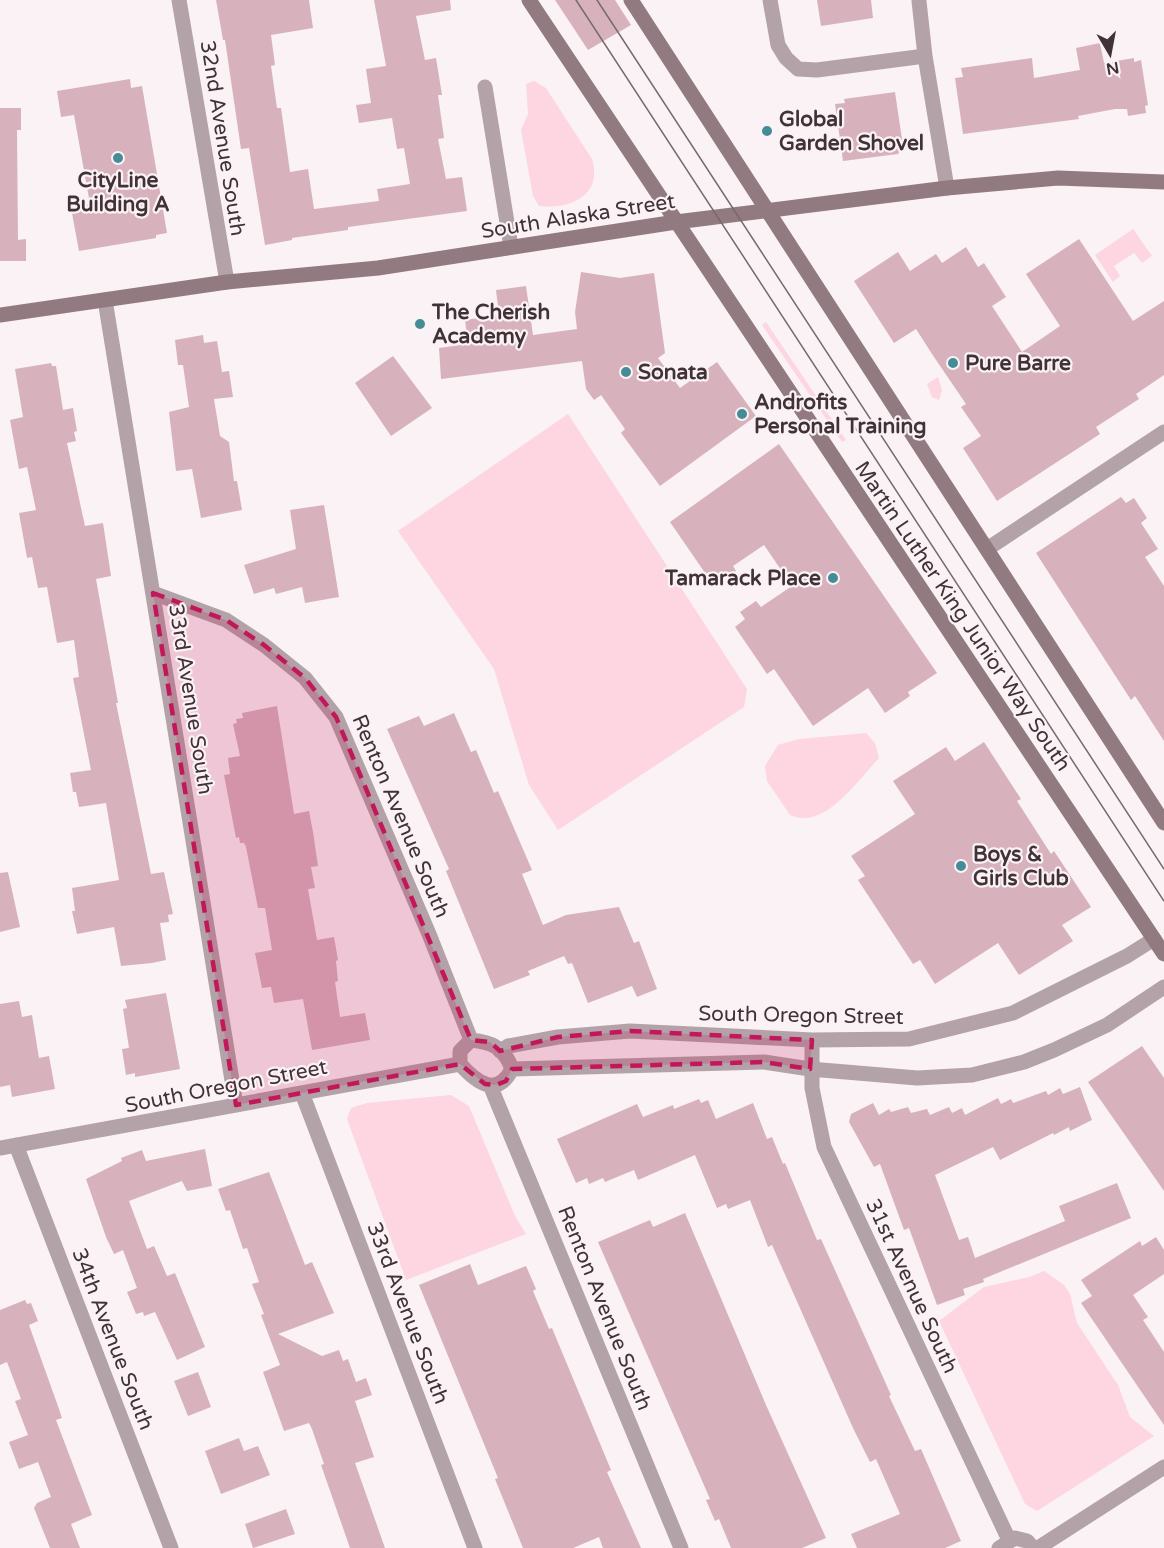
<svg xmlns="http://www.w3.org/2000/svg" width="1164" height="1548" font-family="'Varela Round',sans-serif">
<style>
.green{fill:#fdd6e2}
.building{fill:#d7b2bd}
.lines{fill:none;stroke-linecap:round;stroke-linejoin:round}
.street{stroke:#b3a2a7;stroke-width:15}
.secondary{stroke:#927a81;stroke-width:15}
.tram{stroke:#76696e;stroke-width:1.5}
.marked{fill:#c2185b;fill-opacity:0.2;stroke:#c2185b;stroke-width:4.5;stroke-dasharray:12 8;stroke-linejoin:round}
.poi-dot{fill:#468c97;stroke:#faf2f5;stroke-width:2}
.labels{text-anchor:middle;stroke-width:4.5;stroke-linejoin:round;paint-order:stroke}
.poi-label{font-size:21px;font-weight:bold;fill:#413237;stroke:#faf2f5;text-anchor:start}
.street-label{font-size:21px;fill:#413237;stroke:#faf2f5}
</style>
<rect width="100%" height="100%" fill="#faf2f5"/>
<path class="green" d="M534,81l12,7 46,71c11,38 -23,50 -53,47l-6,-10 -12,-66 7,-16 -2,-30z
M1133,229l19,27 -10,7 -8,-10 -20,13 6,10 -7,6 -18,-27z
M766,322l80,118 -4,2 -80,-117z
M938,377l4,13 -3,10 -7,-3 -5,-13z
M568,414l179,275 -3,18 -186,123 -29,-45 -35,-116 -96,-138z
M866,733l9,10 4,15c-21,22 -55,73 -89,57l-23,-34 -2,-15 13,-21 21,-6z
M451,1095l18,11 46,110 11,18 -120,46 -59,-161 4,-11 16,-5z
M1044,1271l20,14 6,9 7,29 41,62 12,32 24,19 -117,75 -12,-7 -86,-183 45,-34 45,-10z"/>
<path class="building" d="M216,0h93l4,28 -42,7 4,30 -4,1 6,42h4l9,64 18,-3 6,40 65,-8 -2,-12 33,-5 -6,-36 -7,1 -5,-31 -33,5 -3,-18 15,-2 -5,-34 20,-3 -12,-66h76l1,10 -35,6 9,44 11,-2 6,37h-4l6,43 -6,1 8,40 16,-2 5,34 -119,16v3l-56,8v2l-27,5 -16,-97 -8,1 -16,-109h-2z
M555,0h60l16,25 -43,25z
M817,0h54l2,18 -52,8z
M1100,43l4,20 30,-5v4l7,-2 7,45 -3,1 1,7 -18,3 -1,-7h-12l-37,7 1,3 -116,15 -8,-56 8,-1 -2,-9 71,-10 2,20 46,-8 -4,-22z
M130,79l1,9 11,-2 25,147 -11,2v3l-77,13 -8,-43 19,-4 -16,-89 -13,2 -4,-26z
M895,92l8,54 -5,8 -55,7 -8,-57 10,-1 -1,-4z
M0,108h21v22h-4l1,110 8,-1v22h-26z
M1079,239l54,82 31,-20v74l-28,19 3,5 -43,28 4,7 -103,67 -34,-53 18,-12 -20,-29 5,-3 -32,-47 -18,-28 -22,14 -40,-62 44,-29 12,19 26,-17 6,9 24,-16 12,20 6,-4 22,34 -14,9 30,46 38,-26 -34,-52z
M581,272l39,6 34,-5 11,80 -7,5 22,30 37,-26 39,54 -96,70 -39,-53 4,-4 -24,-34 -7,5 -8,-11 -4,-28 -141,18 -2,-31 29,-4 -3,-24 34,-5 -3,-25 30,-4 7,49 44,-6 -2,-17z
M203,335l1,8 13,-2 5,31 7,-1 4,26 -19,2 6,37 9,6 5,39h3l5,29 -41,8 -9,-49 -16,2 -7,-59 20,-5 -6,-42h-5l-3,-25z
M393,356l39,52 -41,28 -36,-53z
M51,363l1,3h4l7,44 10,-2 4,23 -3,1 2,9 -9,2 18,83 18,-3 8,53 -15,3 22,124h-2l35,171 13,-2 9,42 -5,1 1,7 -9,1 6,37 -14,3 -31,3 -7,-39 -37,7 -5,-23h3l-3,-23 47,-8 -13,-77 -27,4 -3,-15h-3l-3,-19 21,-3 -18,-92 6,-1 -5,-37 -17,3 -10,-56 -9,1 -6,-31 -5,1 -8,-45 17,-3 -9,-43 -8,2 -9,-49 13,-3 -8,-48z
M779,444l158,229 -29,19 2,4 -25,17 -17,-25 -55,38 -39,-57 -7,5 -32,-47 10,-8 -5,-7 16,-11 5,6 31,-21 -28,-41 -31,21 3,5 -22,15 -44,-64z
M1121,497l5,6 8,-5 13,20 -6,5 17,26 -13,8 19,29v155l-29,-45 -4,4 -95,-147z
M324,505l15,92 -34,6 -3,-16 -26,7 -2,-6 -20,6 -10,-29 52,-16 -6,-39z
M277,706l17,108 15,-3 4,21 5,34 -7,1 4,21 -7,1 9,51 17,-3 4,23 -2,1 2,20 -3,1 5,35 25,-4 5,27 -58,10 -9,-51 -29,4 -3,-16 -9,1 -7,-35 17,-3 -7,-42h-7l-12,-61 -2,-4h-4l-1,-6 -3,1 -12,-63 6,-1 -2,-16 12,-2 -7,-32 4,-1 -1,-4 7,-1 -1,-5z
M454,713l17,39 5,-2 18,43 4,-2 34,79 -10,4 21,51 23,-10 53,-8 15,36 5,-2 18,48 -20,8 -5,-11 -44,17 -16,-40 -4,1 -4,-8 -36,15 2,4 -36,14 -48,-118 3,-2 -62,-140 32,-13 5,10z
M984,742l37,57 -4,2 34,53 3,-3 37,56 -29,18 11,16 -54,34 -21,-32 -63,41 -15,-24 -7,4 -55,-84 7,-4 -14,-20 64,-42 -22,-33 53,-34 9,14z
M8,872l12,55 -20,5v-59z
M166,993l14,76 -45,8v-4l-9,2 -4,-26 7,-1 -6,-39 4,-1 -2,-8z
M19,1001l3,16 10,-2 7,43 10,-2 6,33 -43,8 -2,-12 -10,2v-83z
M1142,1046l22,32v113l-76,-109z
M1080,1087l12,33 -22,11 -1,-4 -15,8 -1,-2 -53,27 -7,-13 -58,28 24,65 9,-3 7,21 90,-37 -6,-15 58,-23 14,35 -148,61 1,3 -21,7 2,6 -28,10 -28,-77 -5,2 -24,-66 -6,3 -25,-45 2,-8 22,-11 6,12 10,-6 2,3 17,-5 3,6 16,-4 3,6 19,-8 3,6 10,-5 3,7 33,-17 3,6 10,-5 2,4 33,-12 2,4 12,-7 3,6z
M699,1099l2,4 7,-3 8,19 37,-16 14,36 5,-2 11,27 2,-1 32,77 4,-1 70,156 -2,1 26,55 6,-2 40,92 -16,7h-88l-6,-14 49,-20 -24,-55 -6,3 -17,-34 -81,-183 -4,2 -18,-47 -22,9 -2,-5 -9,4 -22,-53 -57,25 -4,-10 -29,12 -2,-4 -14,6 -2,-6 -11,5 -19,-44 80,-35 6,13 30,-12 1,4z
M205,1149l7,37 -25,5 -5,-10 -53,20 18,48 7,-3 13,30 8,-3 30,74 -28,13 -22,-48 -11,4 -1,-4 -7,2 -9,-22 10,-4 -14,-38 -9,4 -8,-17 -20,-58 36,-18 -1,-3 21,-8 4,11z
M269,1172l36,93 7,-3 22,51 -56,21 44,22 17,-6 4,11 5,-2 8,23 10,-4 6,17 -17,6 19,56 -19,6 30,85h-35l-29,-83 3,-1 -12,-35 -3,-6 -25,8 -21,-59 17,-7 -19,-50 3,-1 -12,-30 7,-2 -12,-34 -4,1 -13,-39 -4,1 -8,-22z
M685,1213l81,192 60,133 -24,10h-71l-12,-29 -4,2 -9,-21 4,-1 -112,-257 52,-22 3,7z
M1156,1237l8,13v24l-31,21 15,22 -5,3 21,32v73l-83,-122 11,-7 -11,-16 59,-39 2,5z
M470,1264l8,21 48,-19 10,23 -3,2 16,38 3,-1 59,142 -4,2 34,76h-38l-4,-11 -26,11h-50l-28,-69 3,-1 -79,-193z
M25,1300l2,4 4,-1 7,18 -9,4 30,84 3,9 -6,2 36,95 -21,9 9,24h-30l-16,-40 3,-5 14,-6 -13,-35 -19,7 -10,-27 19,-7 -13,-34 6,-2 -14,-37 -7,3v-55z
M198,1372l13,35 -23,9 -14,-35z
M239,1438l5,13 14,-5 12,29 -49,19 -16,-43z
M286,1509l9,25 -42,14 -8,-24z"/>
<g class="lines">
<path class="street" d="M179,0l48,282
M770,0l8,45 8,13 12,11 19,1 108,-14
M919,1l6,55 22,132
M485,87l26,160
M105,300l131,805
M987,549l177,-117
M153,593l73,27 38,25 41,33 31,39 93,217 42,106
M471,1040c20,2 33,7 41,29 -15,29 -35,14 -52,-5v-13z
M812,1040v48l12,59 185,393
M500,1051l8,-5 50,-9 72,-6 182,9 97,-1 104,-26 114,-57 27,-17
M512,1069l252,-7 46,7 107,9 55,-3 52,-13 30,-12 53,-25 57,-38
M490,1085l191,463
M302,1093l173,455
M16,1145l155,403
M0,1148l460,-84
M999,1548l16,-10 12,3 6,7
M1038,1548l126,-81"/>
<path class="secondary" d="M529,0l635,954
M631,0l533,823
M0,315l227,-33 151,-14 298,-46 271,-34 111,-10 106,4"/>
<path class="tram" d="M576,0l588,901
M597,0l567,869"/>
</g>
<path class="marked" d="M153,593l73,27 38,25 41,33 31,39 135,323 19,2 10,9 58,-14 72,-6 182,9 -2,29 -46,-7 -252,7 -6,12 -10,4 -11,-1 -25,-20 -224,41z"/>
<g class="poi-dot">
<circle cx="767" cy="131" r="6"/>
<circle cx="118" cy="158" r="6"/>
<circle cx="420" cy="324" r="6"/>
<circle cx="953" cy="363" r="6"/>
<circle cx="626" cy="372" r="6"/>
<circle cx="742" cy="414" r="6"/>
<circle cx="833" cy="578" r="6"/>
<circle cx="961" cy="866" r="6"/>
</g>
<g class="labels">
<g class="poi-label">
<text x="779" y="126">Global<tspan x="779" dy="24">Garden Shovel</tspan></text>
<text x="118" y="187" text-anchor="middle">CityLine<tspan x="118" dy="24">Building A</tspan></text>
<text x="432" y="319">The Cherish<tspan x="432" dy="24">Academy</tspan></text>
<text x="965" y="370">Pure Barre</text>
<text x="638" y="379">Sonata</text>
<text x="754" y="409">Androfits<tspan x="754" dy="24">Personal Training</tspan></text>
<text x="821" y="585" text-anchor="end">Tamarack Place</text>
<text x="973" y="861">Boys &amp;<tspan x="973" dy="24">Girls Club</tspan></text>
</g>
<g class="street-label">
<text transform="translate(223 138) rotate(81)" y="7">32nd Avenue South</text>
<text transform="translate(578 216) rotate(-9)" y="7">South Alaska Street</text>
<text transform="translate(963 616) rotate(56)" y="7">Martin Luther King Junior Way South</text>
<text transform="translate(191 699) rotate(81)" y="7">33rd Avenue South</text>
<text transform="translate(401 816) rotate(67)" y="7">Renton Avenue South</text>
<text transform="translate(801 1015) rotate(1)" y="7">South Oregon Street</text>
<text transform="translate(226 1086) rotate(-11)" y="7">South Oregon Street</text>
<text transform="translate(912 1286) rotate(65)" y="7">31st Avenue South</text>
<text transform="translate(605 1308) rotate(68)" y="7">Renton Avenue South</text>
<text transform="translate(408 1313) rotate(69)" y="7">33rd Avenue South</text>
<text transform="translate(113 1339) rotate(69)" y="7">34th Avenue South</text>
</g>
</g>
<g transform="translate(1110 54) rotate(170)" stroke="#faf2f5" stroke-width="4.5" paint-order="stroke">
<path d="M0-4.5L10 22L0 15L-10 22Z" fill="#413237"/>
<text y="-9" font-size="16" font-weight="bold" text-anchor="middle" fill="#413237">N</text>
</g>
</svg>
